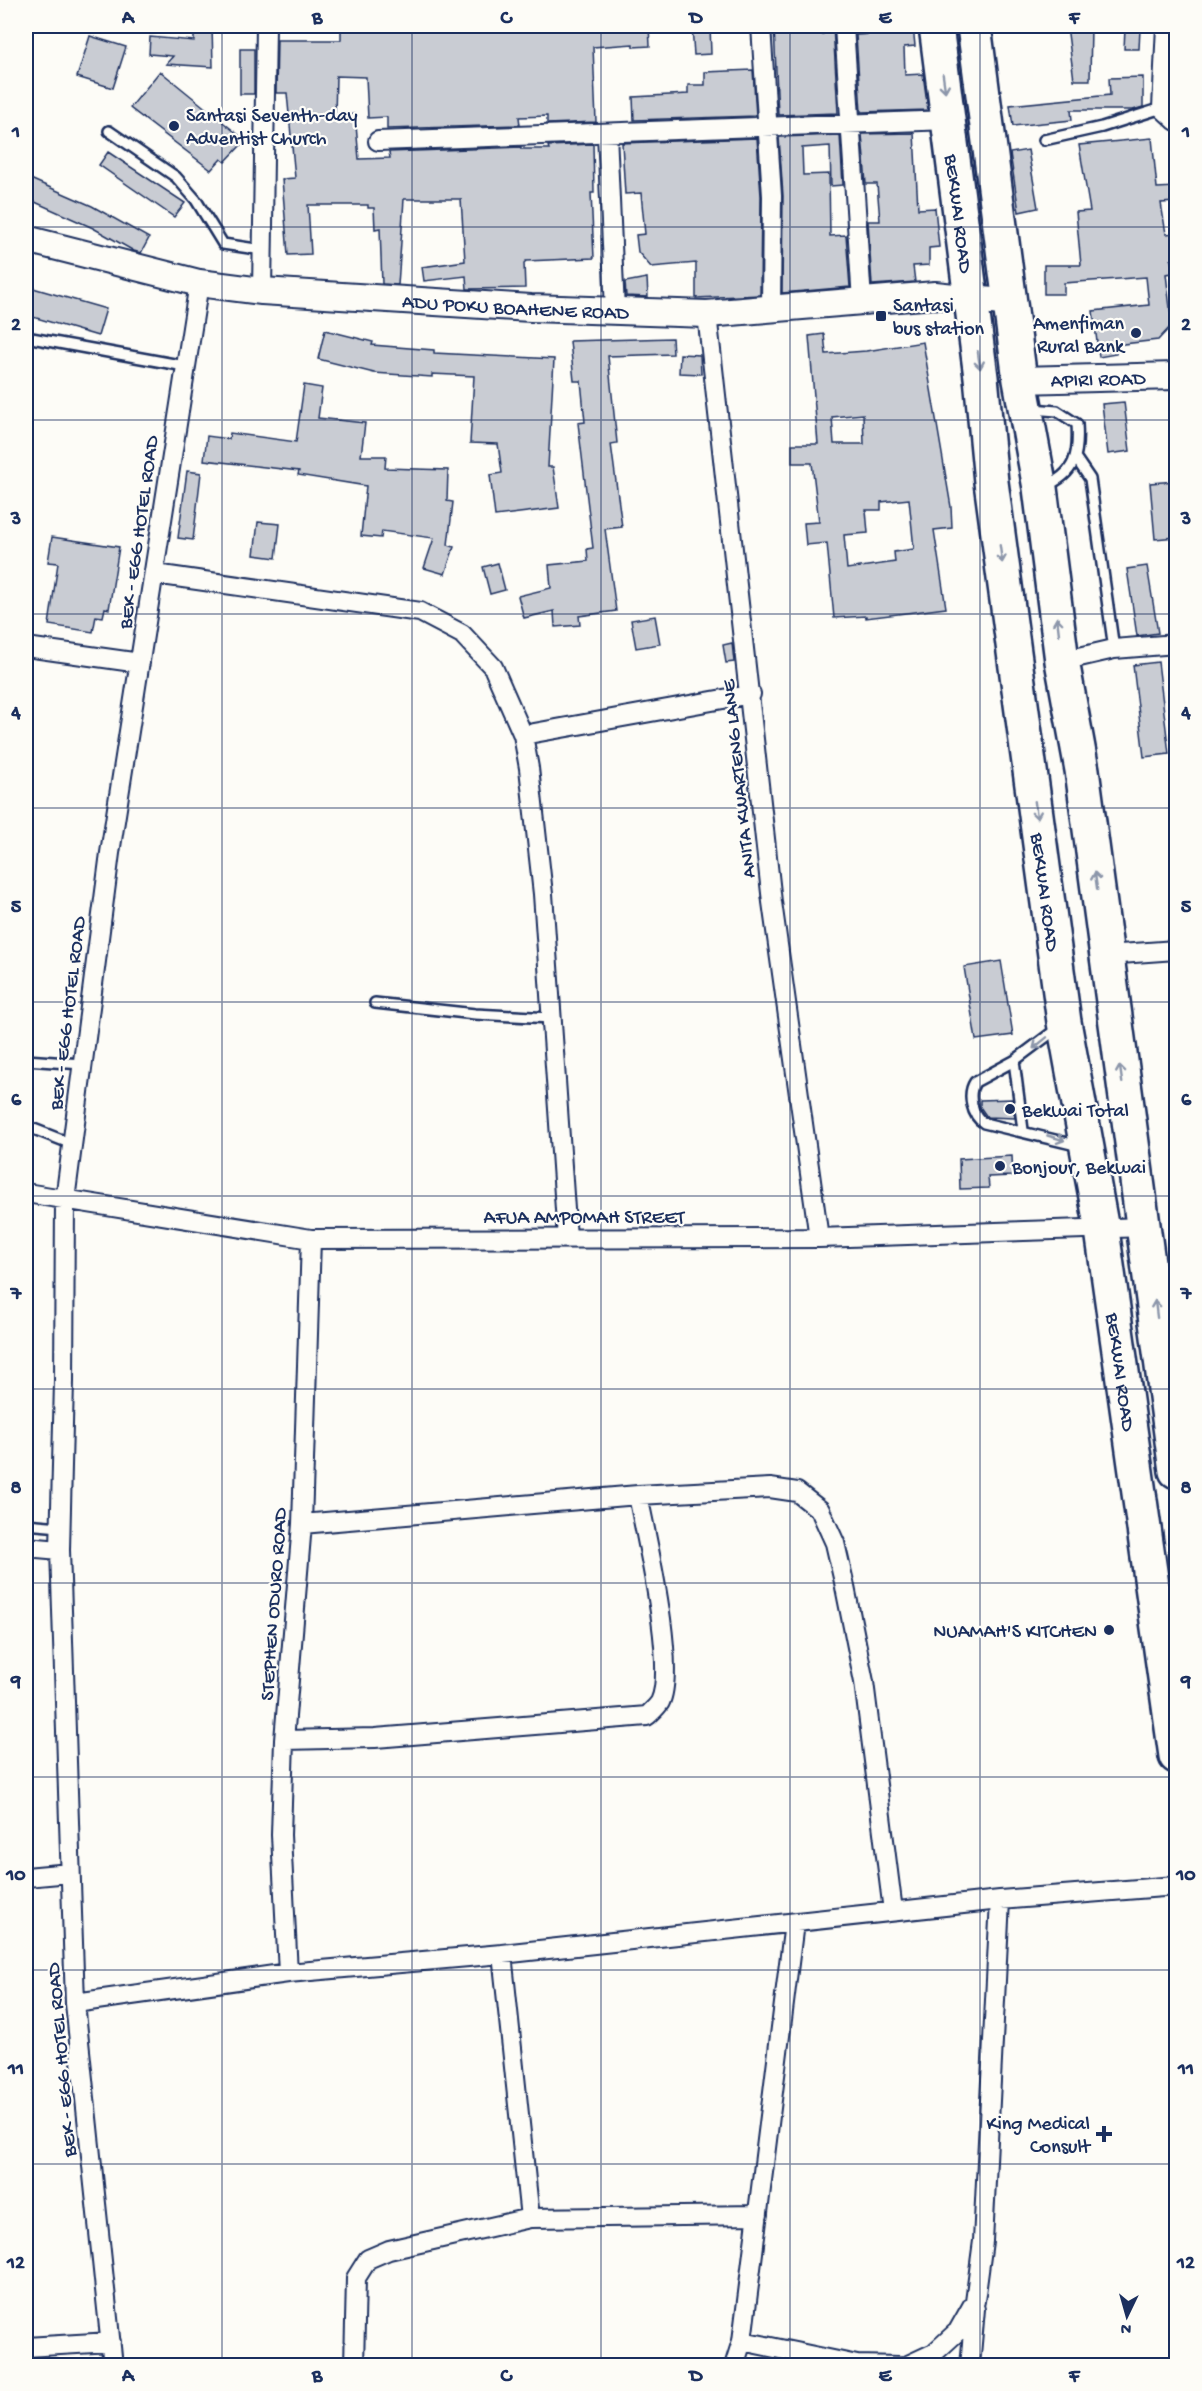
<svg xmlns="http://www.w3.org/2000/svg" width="1202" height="2391" font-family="'Gochi Hand',sans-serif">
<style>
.building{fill:#c9ccd3;stroke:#1b2f5e;stroke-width:1.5;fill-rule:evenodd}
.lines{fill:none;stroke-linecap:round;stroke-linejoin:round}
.lane-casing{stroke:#1b2f5e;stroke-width:14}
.street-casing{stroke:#1b2f5e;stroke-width:22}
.secondary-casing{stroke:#1b2f5e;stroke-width:30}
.highway-casing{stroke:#1b2f5e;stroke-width:38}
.lane{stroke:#fdfcf7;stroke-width:9}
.street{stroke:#fdfcf7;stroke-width:18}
.secondary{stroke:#fdfcf7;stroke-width:26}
.highway{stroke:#fdfcf7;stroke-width:33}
.oneway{stroke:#8c96aa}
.grid{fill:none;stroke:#1b2f5e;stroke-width:1.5;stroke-opacity:0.55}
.poi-dot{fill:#1b2f5e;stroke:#fdfcf7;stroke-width:2}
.labels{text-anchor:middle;stroke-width:4.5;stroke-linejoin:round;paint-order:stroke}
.poi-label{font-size:20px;fill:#1b2f5e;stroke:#fdfcf7;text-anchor:start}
.street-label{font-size:20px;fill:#1b2f5e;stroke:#fdfcf7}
.neatline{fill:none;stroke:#1b2f5e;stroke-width:2}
.grid-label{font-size:20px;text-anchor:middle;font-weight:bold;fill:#1b2f5e}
</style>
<rect width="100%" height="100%" fill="#fdfcf7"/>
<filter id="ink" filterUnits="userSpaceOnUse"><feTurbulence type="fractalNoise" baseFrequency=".0167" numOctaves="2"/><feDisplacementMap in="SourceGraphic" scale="12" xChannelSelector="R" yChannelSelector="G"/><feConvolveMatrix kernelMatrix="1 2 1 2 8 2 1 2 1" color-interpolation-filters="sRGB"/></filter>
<g filter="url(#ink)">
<path class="building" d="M194,26h18l1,41 -47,-3 7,-8 -24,-2 1,-17 44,4z
M341,26h308l1,20 -17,1v-3l-40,3 3,75 -49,2v-8l-28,1 1,8 -133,4v-12l-19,1 -2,-41 -30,-1 -1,40 20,-2 4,45 31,-1 -1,-6 132,-5v2h28l-1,-3 45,-2 1,49h-3l3,65 -68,3 -2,2 1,25 -58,1 -1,-13 -42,5 -2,-14 43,-6 -4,-62h-57l-6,86 -16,-1 -2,-56 -5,1 -1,-21h-6v-3h-60l3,49 -23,1 -6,-76 13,-1 -8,-85h-11l1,-53h64z
M692,26h18l1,28 -17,1z
M774,26h20v9l29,-1 -1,-8h11l5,87 -60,2z
M888,26h25l2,20 -11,1 1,28 18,-1 5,36 -67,2 -5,-77 32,-2z
M1067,26h24l-1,54h-16z
M1125,29h15l-1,20h-15z
M90,36l36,11 -13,41 -36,-11z
M240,49h14v45h-14z
M753,70l3,46 -122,4 -1,-23 55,-3v-9h17v-13z
M160,71l80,65 -4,5 5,4 -16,17 -4,-3 -10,11 -81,-62z
M1143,77v30l-10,3h-62l1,10 -59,6 -3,-21 100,-10 -1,-17z
M914,133l4,76 17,-1 4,39 -10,1v17l-16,1 2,16 -43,3 -4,-64h12l-3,-37h-11l-4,-50z
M840,135l3,50 -12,1 -1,-40 -28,2 1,27 26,-1 1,62 16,-1 4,52 -68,6 1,-97 -4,-59z
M757,138l4,58 -1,99 -64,3v-35l-45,4 -13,-15 -2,-17 9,-1 -4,-41 -16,1 -3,-51z
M1152,138l5,50 19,-1v15l-15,1 5,31 10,-1v27h-5l2,13 -7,1 6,51 -14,15 -43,5 1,9 -17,3 -6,-46 56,-6 -3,-28 -82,6v11h-20v-29h37l-5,-53 14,-1 -11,-66z
M1028,150l10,58 -19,4 -9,-59z
M108,152l77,51 -11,14 -75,-52z
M26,177l66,29 57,32 -8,15 -7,-2 -41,-23 -67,-30z
M647,278l1,19 -22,-1 -1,-14z
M26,286l80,23 -8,27 -72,-21z
M325,330l48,12 -1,3 62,5v3l120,6 -6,108h5l6,41 -64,8 -5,-41 12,-2 -4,-29 -28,-1 4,-67 -42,-2v3l-58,-4 -56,-14z
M824,334l2,20 40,-3 57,-9 28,165 1,21 -18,2 12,78 -80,10v-2l-32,2 -7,-75 -21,2 -2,-22 15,-1 -7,-59h-20v-19h26l-9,-108zM863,414l1,30h-30l-2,-27zM909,499l5,50 -20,3 1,10 -48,7 -3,-34 24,-2 -2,-23h15v-8z
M672,338l1,16 -65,2 9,87 -6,1 11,83 -17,2 11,82 -37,5 1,9 -25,2 -1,-16 -30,7 -6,-22 33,-8 -2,-23 39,-4 -1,-12 6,-1 -15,-125 7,-1 -4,-41h-7l-4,-40z
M680,354l20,1 1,19 -22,-1z
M304,385l18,3 -4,30 47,5 -4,33h25l-1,12 63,2 -1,31 6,1 -5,43 6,2 -9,27 -21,-6 10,-30 -52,-7 -1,7 -20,-2 5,-50 -68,-11 1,-4 -95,-11 3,-24 22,3 1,-6 66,9z
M1124,402l6,49 -22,3 -6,-50z
M187,471l14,2 -8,67 -15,-2z
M1176,481v56l-21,2 -5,-56z
M258,522l22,2 -4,34 -22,-3z
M52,537l67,10 -10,62 -4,-1 -2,9 -7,-1 -3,16 -44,-7 9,-62 -10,-1z
M498,563l7,27 -15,4 -7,-27z
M1147,566l11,67 -21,3 -10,-67z
M655,616l5,28 -24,4 -5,-28z
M732,643l2,19 -8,1 -3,-18z
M1158,662l11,92 -25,3 -11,-92z
M1001,961l12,74 -37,5 -12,-73z
M1012,1099l3,19 -28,-1 -7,-10v-7z
M1012,1156l1,20 -25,1 1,11 -29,1 -1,-30z"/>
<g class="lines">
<defs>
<path id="lane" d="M109,131l67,46 20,23 27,44 40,6
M1044,140l58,-13 60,-19
M26,337l159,29
M1032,409l25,2 20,13c2,30 -1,50 -32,62
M1075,457l15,22 24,170
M375,1003l100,11 76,4
M1058,1028l-44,33 -39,21c-8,12 -3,34 9,41l96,23
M26,1060l56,4
M1014,1061l9,69
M26,1126l46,18
M26,1524l34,3"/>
<path id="street" d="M761,26l11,170 -1,112
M844,26l18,275
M1166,26l-4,82 14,13
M607,133l8,178
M378,141l571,-21
M262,291l4,-265
M707,314l65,588 47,336
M155,574l265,38 42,22 31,33 30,68 6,33 14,126 24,344
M26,647l114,16
M1062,661l52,-12 62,-5
M523,735l228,-41
M1106,955l70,-5
M26,1193l285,46 508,-1 326,-11
M302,1524l336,-29 132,-7 27,4 23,18 15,33 9,39 20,100 29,229
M26,1547l34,3
M284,1740l91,-2 272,-22c4,-4 10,-9 13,-14 17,-35 -14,-165 -22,-207
M26,1877l44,-4
M502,1954l28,264
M288,1973l-7,-138 3,-95 18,-216 9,-285
M75,2003l213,-30 214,-19 498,-54 176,-14
M742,2341l115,24 43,1
M26,2347l85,-5
M113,2366l-38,-363 -15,-453 4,-169 1,-181 45,-347 89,-570
M354,2366l2,-88 12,-19 21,-9 141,-32 228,-3
M734,2366l8,-25 52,-418
M906,2366l28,-13 24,-22 17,-30 8,-60 17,-341
M970,2366l5,-57"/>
<g id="secondary">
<path id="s1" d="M26,239l173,44 63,8 269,17 176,6 228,-19 76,8"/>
<path id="s2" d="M1020,380l156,-4"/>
</g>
<g id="highway">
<path id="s3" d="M936,26l45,351 10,105 73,540 38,208 74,526"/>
<path d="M974,26l46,354 20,108 22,173 20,109 94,701"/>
</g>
</defs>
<use href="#lane" class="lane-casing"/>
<use href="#street" class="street-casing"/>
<use href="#secondary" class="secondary-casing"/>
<use href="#highway" class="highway-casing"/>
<use href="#lane" class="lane"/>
<use href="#street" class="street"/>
<use href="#secondary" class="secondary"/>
<use href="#highway" class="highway"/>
</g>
<defs><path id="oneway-shaft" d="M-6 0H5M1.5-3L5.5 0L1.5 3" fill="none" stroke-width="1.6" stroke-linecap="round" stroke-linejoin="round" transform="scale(1.5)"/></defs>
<g class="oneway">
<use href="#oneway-shaft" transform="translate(944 83) rotate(82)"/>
<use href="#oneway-shaft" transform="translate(979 360) rotate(82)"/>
<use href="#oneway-shaft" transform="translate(1001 554) rotate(82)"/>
<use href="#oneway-shaft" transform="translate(1058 626) rotate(-97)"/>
<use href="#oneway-shaft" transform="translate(1036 810) rotate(82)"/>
<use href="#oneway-shaft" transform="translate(1096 881) rotate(-98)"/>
<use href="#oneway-shaft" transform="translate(1040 1043) rotate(141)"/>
<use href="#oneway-shaft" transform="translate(1121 1074) rotate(-98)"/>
<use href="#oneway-shaft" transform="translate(1056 1138) rotate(16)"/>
<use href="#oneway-shaft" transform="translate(1156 1309) rotate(-97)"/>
</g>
</g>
<path class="grid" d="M222,26v2340M412,26v2340M601,26v2340M790,26v2340M980,26v2340M26,227h1150M26,420h1150M26,614h1150M26,808h1150M26,1002h1150M26,1196h1150M26,1389h1150M26,1583h1150M26,1777h1150M26,1970h1150M26,2164h1150"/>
<g class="poi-dot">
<circle cx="174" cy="126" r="6"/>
<rect x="875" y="310" width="12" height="12" rx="3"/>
<circle cx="1136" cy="333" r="6"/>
<circle cx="1010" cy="1109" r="6"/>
<circle cx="1000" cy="1166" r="6"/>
<circle cx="1109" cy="1630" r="6"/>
<path d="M1101 2125h6v6h6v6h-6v6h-6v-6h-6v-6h6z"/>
</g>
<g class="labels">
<g class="poi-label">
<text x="186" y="121">Santasi Seventh-day<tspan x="186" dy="23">Adventist Church</tspan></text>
<text x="893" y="311">Santasi<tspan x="893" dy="23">bus station</tspan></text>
<text x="1124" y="329" text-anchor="end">Amenfiman<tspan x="1124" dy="23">Rural Bank</tspan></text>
<text x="1022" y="1116">Bekwai Total</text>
<text x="1012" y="1173">Bonjour, Bekwai</text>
<text x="1097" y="1637" text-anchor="end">NUAMAH'S KITCHEN</text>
<text x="1090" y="2129" text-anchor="end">King Medical<tspan x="1090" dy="23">Consult</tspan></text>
</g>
<g class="street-label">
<text dy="7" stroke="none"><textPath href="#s3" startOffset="189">BEKWAI ROAD</textPath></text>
<text dy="7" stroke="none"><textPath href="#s1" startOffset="496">ADU POKU BOAHENE ROAD</textPath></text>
<text dy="7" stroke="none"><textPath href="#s2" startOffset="78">APIRI ROAD</textPath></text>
<text transform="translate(137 532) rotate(-82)" y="7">BEK - EGG HOTEL ROAD</text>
<text transform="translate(737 779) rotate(-96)" y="7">ANITA KWARTENG LANE</text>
<text dy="7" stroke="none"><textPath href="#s3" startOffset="873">BEKWAI ROAD</textPath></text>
<text transform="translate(66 1013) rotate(-83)" y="7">BEK - EGG HOTEL ROAD</text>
<text x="584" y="1223">AFUA AMPOMAH STREET</text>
<text dy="7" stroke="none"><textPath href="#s3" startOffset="1359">BEKWAI ROAD</textPath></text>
<text transform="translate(272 1604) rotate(-86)" y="7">STEPHEN ODURO ROAD</text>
<text transform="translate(60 2060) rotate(-95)" y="7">BEK - EGG HOTEL ROAD</text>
</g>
</g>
<rect width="1202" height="2391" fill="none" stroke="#fdfcf7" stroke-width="66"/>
<g transform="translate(1127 2316) rotate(185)" stroke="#fdfcf7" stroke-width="4.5" paint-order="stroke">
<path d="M0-4.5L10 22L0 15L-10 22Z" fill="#1b2f5e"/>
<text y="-9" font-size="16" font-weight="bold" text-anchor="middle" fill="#1b2f5e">N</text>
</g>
<rect x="33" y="33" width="1136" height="2325" class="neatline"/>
<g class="grid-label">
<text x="128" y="23">A</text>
<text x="317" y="23">B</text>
<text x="506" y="23">C</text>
<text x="696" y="23">D</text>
<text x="885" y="23">E</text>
<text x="1074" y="23">F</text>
<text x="16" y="137">1</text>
<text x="1186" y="137">1</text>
<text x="16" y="330">2</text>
<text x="1186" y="330">2</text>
<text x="16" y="524">3</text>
<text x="1186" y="524">3</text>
<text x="16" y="718">4</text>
<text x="1186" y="718">4</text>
<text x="16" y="912">5</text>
<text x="1186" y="912">5</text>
<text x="16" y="1105">6</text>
<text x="1186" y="1105">6</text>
<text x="16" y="1299">7</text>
<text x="1186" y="1299">7</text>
<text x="16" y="1493">8</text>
<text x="1186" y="1493">8</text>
<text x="16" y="1687">9</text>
<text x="1186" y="1687">9</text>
<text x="16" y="1880">10</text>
<text x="1186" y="1880">10</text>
<text x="16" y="2074">11</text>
<text x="1186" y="2074">11</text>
<text x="16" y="2268">12</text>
<text x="1186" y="2268">12</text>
<text x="128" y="2381">A</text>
<text x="317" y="2381">B</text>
<text x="506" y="2381">C</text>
<text x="696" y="2381">D</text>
<text x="885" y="2381">E</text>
<text x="1074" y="2381">F</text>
</g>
</svg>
